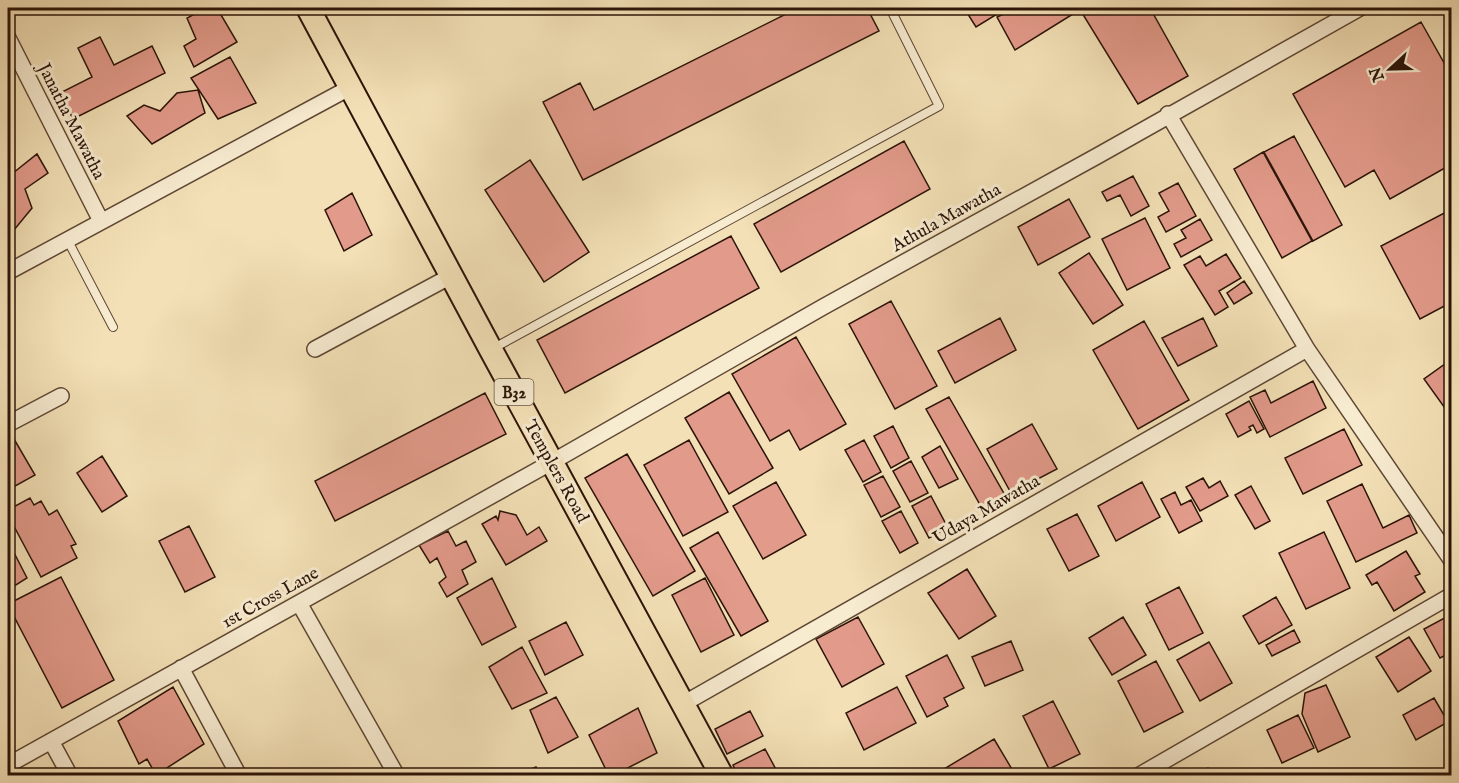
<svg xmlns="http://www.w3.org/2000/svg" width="1459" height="783" font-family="'IM FELL English',serif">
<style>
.building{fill:#e29a8a;stroke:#2c1408;stroke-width:1.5}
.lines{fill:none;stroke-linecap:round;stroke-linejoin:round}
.lane-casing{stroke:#5e4734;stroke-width:10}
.street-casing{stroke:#5e4734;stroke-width:18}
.primary-casing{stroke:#2c1408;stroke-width:26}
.lane{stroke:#f7ebd0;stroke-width:8}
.street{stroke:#f7ebd0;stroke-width:15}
.primary{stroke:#f3e0b6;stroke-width:22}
.labels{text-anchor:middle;stroke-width:6;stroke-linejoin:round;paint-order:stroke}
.shield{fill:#f7ebd0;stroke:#695444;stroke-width:1.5}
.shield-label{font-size:16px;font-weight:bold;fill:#2c1408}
.street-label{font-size:18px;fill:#2c1408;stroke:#f7ebd0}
</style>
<rect width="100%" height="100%" fill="#f3e0b6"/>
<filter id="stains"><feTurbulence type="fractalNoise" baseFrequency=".00333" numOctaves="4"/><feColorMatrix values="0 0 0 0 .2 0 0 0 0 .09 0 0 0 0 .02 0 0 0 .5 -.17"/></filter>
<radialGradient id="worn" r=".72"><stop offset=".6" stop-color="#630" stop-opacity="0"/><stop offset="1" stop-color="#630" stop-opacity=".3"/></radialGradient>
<path class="building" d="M206,8h11l20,34 -43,25 -10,-21 12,-7 -9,-21z
M798,8h69l12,23 -296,149 -40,-78 37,-19 14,27z
M964,8h43l-31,19z
M1017,8h51l5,6 -58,36 -18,-33z
M1079,8h71l38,68 -50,28z
M1421,22l31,55v87l-62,35 -16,-29 -29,17 -52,-93z
M100,37l14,28 38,-19 13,27 -92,46 -13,-26 32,-16 -14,-29z
M230,57l26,46 -38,16 -27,-41z
M198,90l7,23 -53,31 -25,-28 17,-11 16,6 17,-18z
M1294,136l48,89 -29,16 -49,-89z
M904,141l26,48 -149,83 -27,-48z
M1263,152l49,89 -30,17 -48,-89z
M37,154l11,19 -23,16 7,19 -18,22 -6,-11v-42z
M530,160l59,92 -45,30 -59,-92z
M1133,176l16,30 -18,10 -11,-21 -13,6 -5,-9z
M1178,183l18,33 -30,16 -8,-15 11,-6 -10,-18z
M352,193l20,42 -28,16 -19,-41z
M1069,199l21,38 -52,28 -20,-38z
M1452,209v93l-32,17 -39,-73z
M1145,218l25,50 -43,22 -25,-51z
M1200,219l12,21 -31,17 -7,-13 12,-6 -5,-8z
M731,236l28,52 -194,105 -28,-53z
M1089,253l34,52 -30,19 -34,-51z
M1226,254l15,24 -22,13 9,16 -13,8 -31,-50 16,-9 6,10z
M1244,281l8,12 -18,11 -7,-11z
M891,301l46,85 -42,23 -46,-85z
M1000,318l16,32 -61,33 -17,-32z
M1203,318l14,28 -39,20 -16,-28z
M1144,321l45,79 -51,29 -45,-79z
M796,337l50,87 -46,26 -11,-20 -19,11 -38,-67z
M1452,359v59l-28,-39z
M1313,381l13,27 -56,29 -20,-40 15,-7 6,13z
M729,392l44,76 -44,26 -44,-76z
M485,393l21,41 -171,87 -20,-40z
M949,397l57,100 -23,13 -57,-101z
M1249,401l15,28 -7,4 -4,-8 -4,2 2,3 -13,7 -12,-23z
M1032,424l25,45 -46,24 -24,-44z
M893,426l16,32 -18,10 -17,-32z
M1344,429l18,36 -59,29 -18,-36z
M14,439l21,36 -27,15v-47z
M689,440l39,72 -45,24 -39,-71z
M864,440l17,32 -18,10 -18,-32z
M940,446l18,33 -19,9 -17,-31z
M627,454l68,117 -42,25 -68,-118z
M102,456l25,40 -25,16 -25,-39z
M911,461l17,32 -18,9 -17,-31z
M883,476l17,31 -19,10 -17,-32z
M1203,478l6,10 11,-7 8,15 -28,15 -14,-24z
M776,482l30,53 -43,24 -30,-53z
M1142,482l18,35 -44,24 -18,-35z
M1362,484l21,44 26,-13 8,18 -61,29 -29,-61z
M1251,486l19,35 -15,8 -20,-34z
M1175,492l6,13 10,-5 11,21 -23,12 -18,-34z
M931,496l17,32 -19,10 -17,-32z
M30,498l4,7 7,-4 8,14 8,-5 19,34 -5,2 6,12 -36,19 -33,-62v-5z
M500,511l16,4 11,20 12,-8 8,14 -41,24 -24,-41 14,-8 2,4z
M901,511l17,32 -18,10 -18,-32z
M1077,514l22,42 -30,15 -22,-42z
M189,526l26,51 -30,15 -26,-51z
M448,531l8,15 10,-5 10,21 -14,8 6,14 -21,13 -8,-14 7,-6 -9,-19 -7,5 -11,-18z
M718,532l50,89 -27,15 -51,-88z
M1324,532l26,56 -44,21 -27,-56z
M8,541l19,37 -19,12z
M1406,551l14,23 -5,2 10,16 -31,19 -17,-29 -5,3 -6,-10z
M967,569l29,47 -37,23 -31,-46z
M61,577l53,103 -52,28 -54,-103v-1z
M492,578l24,49 -34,18 -25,-47z
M705,578l29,57 -33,17 -29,-57z
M1179,587l24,46 -34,17 -23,-46z
M1276,597l16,28 -33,19 -16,-28z
M1452,614v38l-12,6 -16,-29z
M858,617l26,47 -42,23 -26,-48z
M1123,617l23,38 -34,20 -23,-37z
M566,622l17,33 -38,20 -16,-34z
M1294,630l6,12 -28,14 -6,-11z
M1409,637l22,34 -33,21 -22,-35z
M1011,641l12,29 -38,16 -13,-29z
M1209,642l23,41 -32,18 -23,-41z
M522,647l25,46 -35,16 -23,-42z
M947,655l17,33 -20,10 4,8 -21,11 -21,-41z
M1156,661l27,51 -39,20 -26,-51z
M1326,685l24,52 -32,15 -16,-38 3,-21z
M173,687l31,57 -48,31 -9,-16 -8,5 -21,-43z
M897,687l19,36 -52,27 -18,-37z
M556,697l22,40 -30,16 -18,-43z
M1434,698l14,24 -32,18 -13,-25z
M1053,701l27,53 -31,15 -26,-53z
M638,708l19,45 -45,23h-3l-20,-41z
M750,711l13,25 -36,18 -12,-25z
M1298,715l16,33 -32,15 -15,-33z
M994,739l22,37h-68l-4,-7z
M765,749l14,26 11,-5 3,6h-55l-5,-11z
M536,767l4,9h-26z
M1208,768l2,4 6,-3 3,7h-20l-1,-3z"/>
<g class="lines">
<defs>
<path id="lane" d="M67,239l46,88
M492,349l447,-243 -49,-98"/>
<path id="street" d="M8,38l93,183
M1168,114l139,235 145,212
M8,272l343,-185
M315,349l136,-73
M8,424l53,-28
M299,603l98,173
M181,668l58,108
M683,704l624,-355
M51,741l19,35
M8,765l544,-303 271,-155 276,-152 261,-147
M1138,776l314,-181"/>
<path id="primary" d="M308,8l183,342 231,426"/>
</defs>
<use href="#lane" class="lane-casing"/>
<use href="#street" class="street-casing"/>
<use href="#primary" class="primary-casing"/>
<use href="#lane" class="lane"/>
<use href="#street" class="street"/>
<use href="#primary" class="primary"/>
</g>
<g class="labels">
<rect class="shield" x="494.5" y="379" width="39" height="26" rx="4.5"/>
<g class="shield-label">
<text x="514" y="398">B32</text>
</g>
<g class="street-label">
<text transform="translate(72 121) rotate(63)" y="6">Janatha Mawatha</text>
<text transform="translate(946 217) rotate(-29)" y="6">Athula Mawatha</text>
<text transform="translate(557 471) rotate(61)" y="6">Templers Road</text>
<text transform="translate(986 509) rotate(-30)" y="6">Udaya Mawatha</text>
<text transform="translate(270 597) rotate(-29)" y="6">1st Cross Lane</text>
</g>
</g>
<rect width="1459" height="783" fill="none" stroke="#f3e0b6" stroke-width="30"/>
<rect x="9" y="9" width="1441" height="765" fill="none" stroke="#2c1408" stroke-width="3"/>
<rect x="15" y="15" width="1429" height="753" fill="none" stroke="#2c1408" stroke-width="1.5"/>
<g transform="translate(1390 69) rotate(248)" stroke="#f7ebd0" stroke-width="4.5" paint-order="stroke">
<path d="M0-4.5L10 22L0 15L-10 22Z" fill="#2c1408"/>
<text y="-9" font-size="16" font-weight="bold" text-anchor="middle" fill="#2c1408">N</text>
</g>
<rect width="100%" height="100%" filter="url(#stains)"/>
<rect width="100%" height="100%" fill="url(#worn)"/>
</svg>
